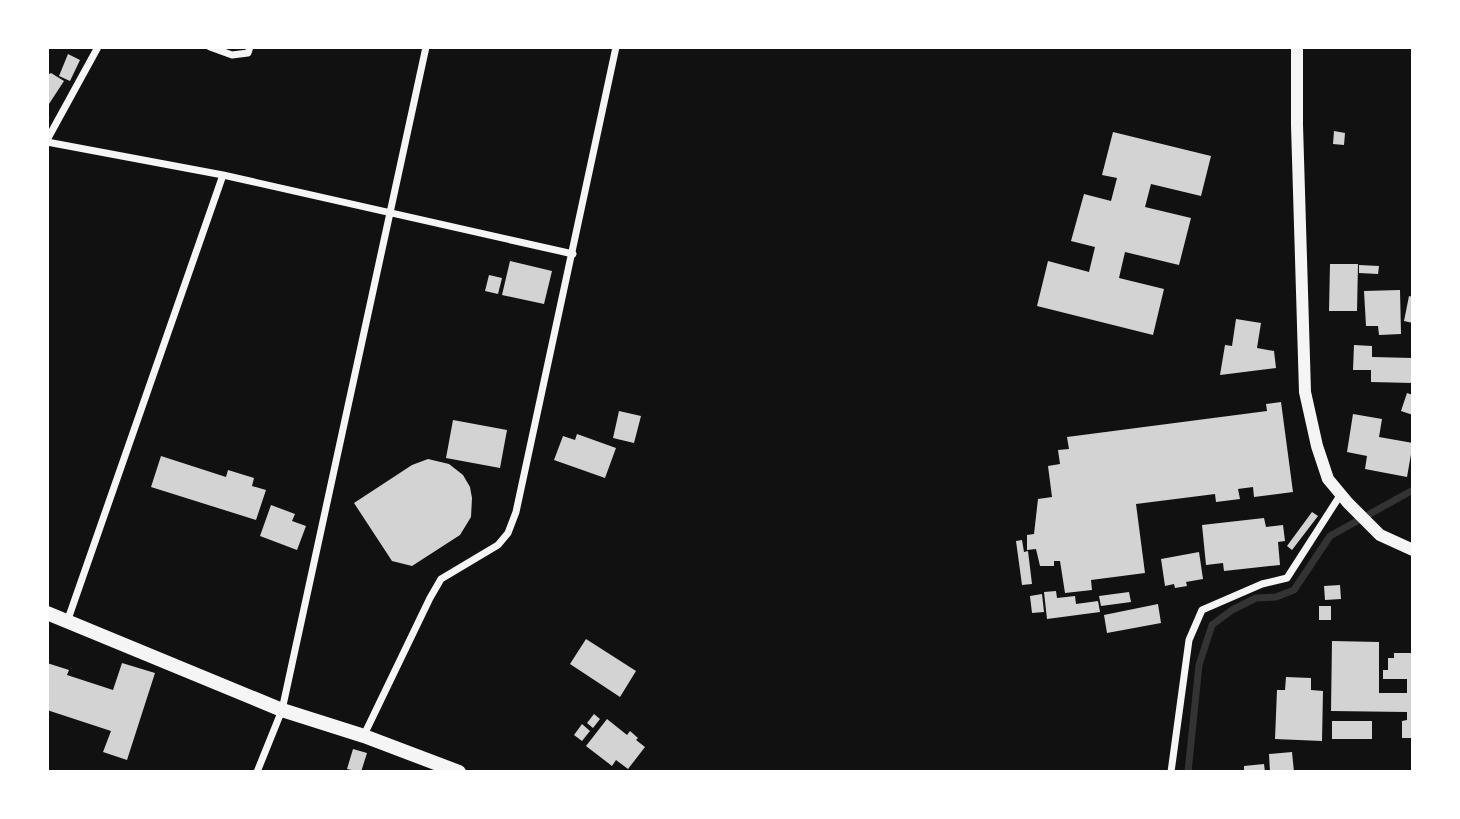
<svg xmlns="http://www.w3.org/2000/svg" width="1460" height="819" font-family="'Source Serif 4',serif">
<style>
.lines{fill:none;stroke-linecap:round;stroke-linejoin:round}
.stream{stroke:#333;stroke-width:7}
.building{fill:#d3d3d3}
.minor{stroke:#f5f5f5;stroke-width:7}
.tertiary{stroke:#f5f5f5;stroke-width:12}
.secondary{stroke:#f5f5f5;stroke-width:14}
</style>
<rect width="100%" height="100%" fill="#111"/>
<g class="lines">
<path class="stream" d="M1188,772l11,-107 13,-40 20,-15 24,-12 20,-1 18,-7 36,-54 83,-46"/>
</g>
<path class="building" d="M68,54l12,6 -10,21 -11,-5z
M51,73l13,8 -17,26v-32z
M1334,131l11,2 -1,12 -11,-1z
M1113,132l98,24 -10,40 -50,-12 -6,23 46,11 -12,47 -54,-13 -6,26 45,11 -11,46 -116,-29 11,-45 41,11 6,-25 -24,-6 13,-47 27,7 6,-23 -15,-3z
M510,261l42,10 -8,33 -42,-9z
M1330,264h28l-1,47h-28z
M1359,265l20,1 -1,8 -19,-1z
M489,275l13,3 -4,16 -13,-3z
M1400,290l1,44 -22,1 -1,-9h-12l-2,-35z
M1409,296l4,1v26l-9,-2z
M1236,319l25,4 -4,25 17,3 2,17 -56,7 5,-30 7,1z
M1354,345l18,1v11l41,1v25l-42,-1v-12h-18z
M1407,393l6,2v20l-12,-4z
M1281,402l12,90 -39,5 -1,-10 -15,2 2,10 -24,3 -1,-8 -79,10 9,69 -54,7 1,10 -27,3 -5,-32h-6v5h-14l-4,-17 -9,1v-15l7,-1 4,-35 14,-2 -4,-31 12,-2 -2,-14 11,-1 -2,-12 200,-26 -1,-7z
M619,411l22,5 -7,27 -21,-5z
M1353,414l29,5 -3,18 34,6 -6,34 -42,-8 2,-13 -20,-4z
M453,420l54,10 -7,38 -54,-10z
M577,434l39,14 -11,30 -51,-18 9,-24 12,4z
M161,456l65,21 2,-7 26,8 -2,8 14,4 -10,30 -105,-33z
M428,459l21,5 14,11 7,12 2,11 -1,19 -11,18 -48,31 -20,-5 -38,-58 58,-38z
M271,505l24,9 -3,7 14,5 -9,24 -37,-14z
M1312,512l6,4 -26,34 -5,-4z
M1264,518l2,9 17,-2 2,16 -7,1 2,23 -56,6 -1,-8 -17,2 -4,-40z
M1022,540l2,12 4,-1 4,33 -10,1 -6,-44z
M1199,552l4,27 -17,3 1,4 -12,2 -1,-4 -9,2 -4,-27z
M1340,585l1,14 -16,1 -1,-14z
M1056,591l1,7 18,-2 1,8 22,-3 2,11 -53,7 -3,-27z
M1129,592l2,10 -30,4 -2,-10z
M1042,594l2,18 -12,1 -2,-17z
M1158,604l3,19 -54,10 -3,-18z
M1319,606h12v14h-12z
M586,639l50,32 -16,26 -50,-33z
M1332,641l47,1v51h28v-14h-24v-9h5v-12h6v-5h19v85h-11v-17l5,-1v-8l-76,-1z
M47,663l22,7 -2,5 46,15 9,-27 33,10 -28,87 -24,-8 8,-21 -64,-21z
M1286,677l25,1v12l12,1 -1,50 -47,-2 2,-49h8z
M594,714l6,5 -7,9 -6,-5z
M607,719l20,16 3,-4 8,7 -2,2 9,7 -17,22 -12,-9 -4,6 -26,-20z
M1332,721h40v18h-40z
M582,724l8,7 -8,10 -8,-6z
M353,749l14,4 -6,19 -14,-3z
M1292,752l2,20h-24l-1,-18z
M1264,764l1,8h-21v-6z"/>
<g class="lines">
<path class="minor" d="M210,47l22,8 16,-2 2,-6
M47,140l51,-93
M47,142l176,33 350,79
M67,622l156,-447
M364,735l66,-137 11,-19 57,-34 10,-12 8,-21 100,-465
M257,772l25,-62 144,-663
M1171,772l18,-132 13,-30 60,-26 25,-6 54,-84"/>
<path class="tertiary" d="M1297,47v78l8,267 12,54 11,33 20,24 32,32 33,15"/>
<path class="secondary" d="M47,613l235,97 82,26 95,36"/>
</g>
<rect width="1460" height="819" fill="none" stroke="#ffffff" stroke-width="98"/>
</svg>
